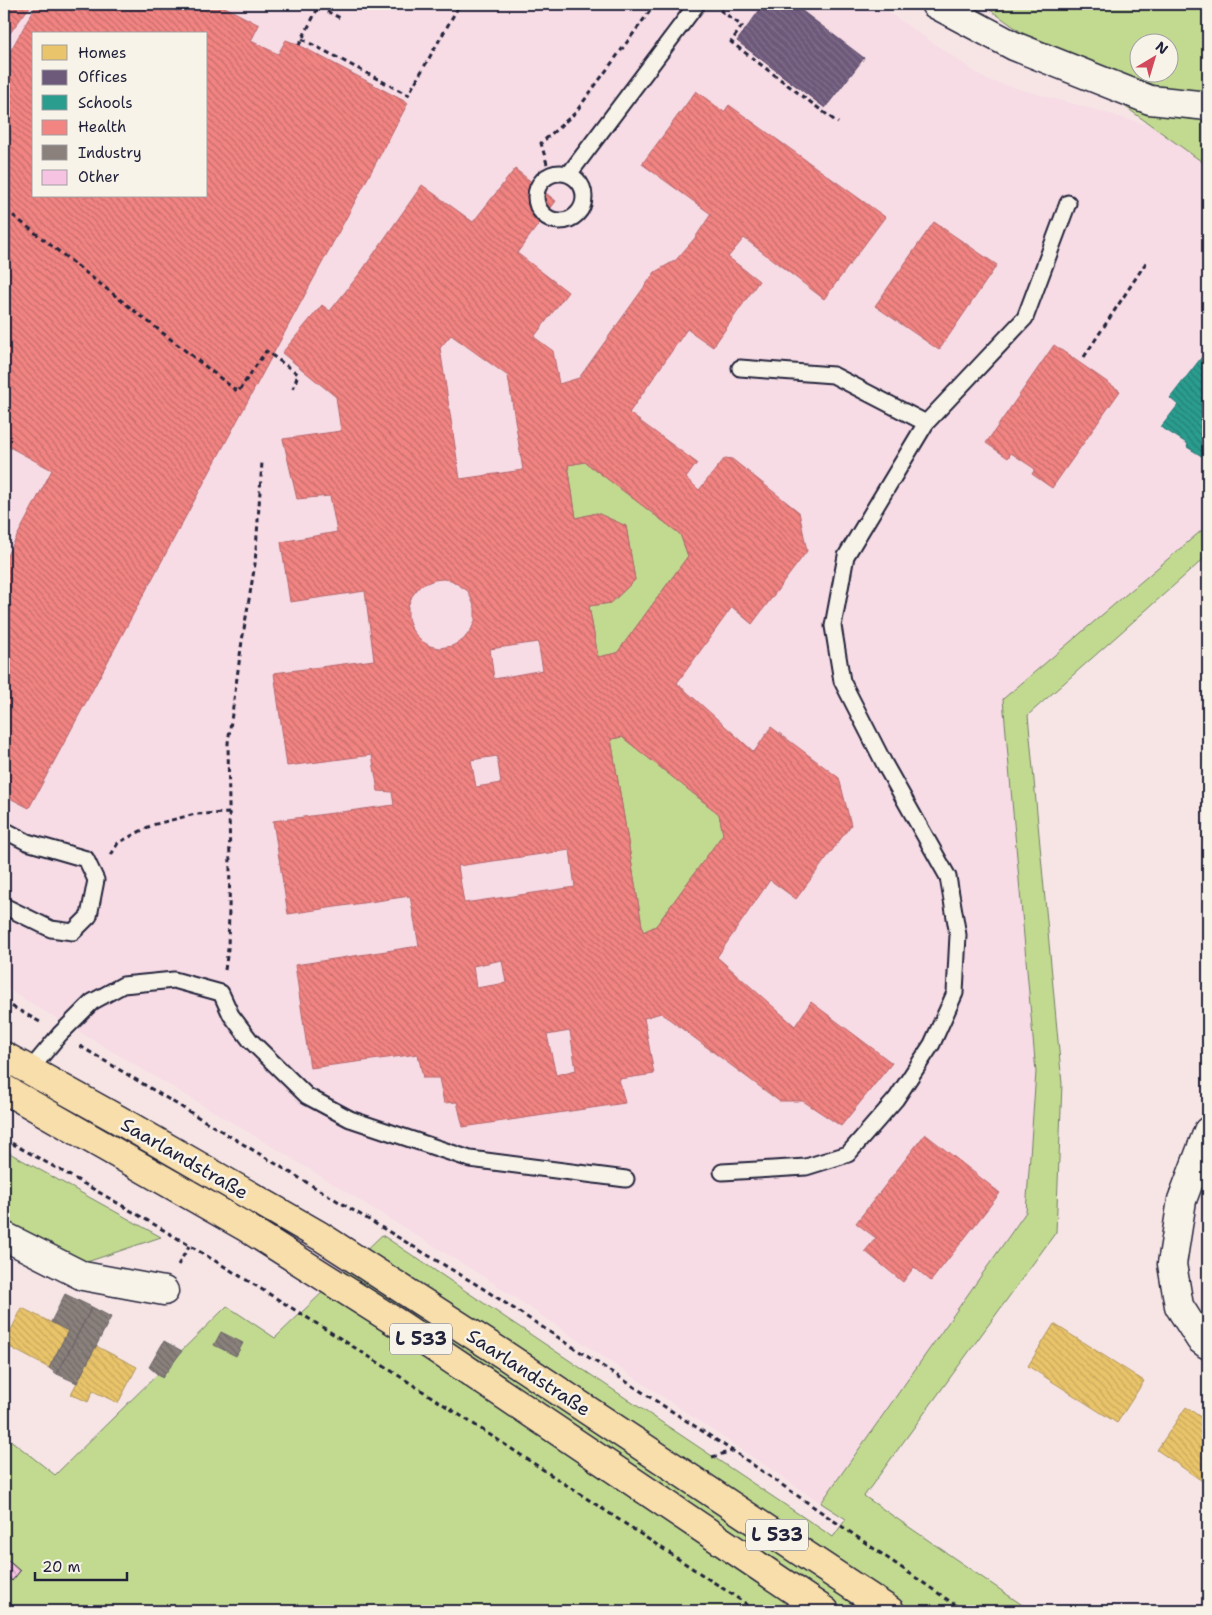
<svg xmlns="http://www.w3.org/2000/svg" width="1212" height="1615" font-family="'Shantell Sans',sans-serif">
<style>
.built{fill:#f7dbe5;fill-rule:evenodd}
.green{fill:#c2da90;stroke:#727e66;fill-rule:evenodd}
.homes{fill:url(#homes-back-hatch);stroke:#ad935c}
.offices{fill:url(#offices-back-hatch);stroke:#564867}
.schools{fill:url(#schools-back-hatch);stroke:#287876}
.health{fill:url(#health-back-hatch);stroke:#b4676d;fill-rule:evenodd}
.industry{fill:url(#industry-back-hatch);stroke:#6b6468}
.building{fill:url(#building-back-hatch);stroke:#22223b}
.lines{fill:none;stroke-linecap:round;stroke-linejoin:round}
.service-casing{stroke:#22223b;stroke-width:19}
.minor-casing{stroke:#22223b;stroke-width:31}
.primary-casing{stroke:#22223b;stroke-width:31}
.path{stroke:#22223b;stroke-width:3;stroke-dasharray:5 4;stroke-linecap:butt}
.service{stroke:#f7f3e8;stroke-width:15}
.minor{stroke:#f7f3e8;stroke-width:28}
.primary{stroke:#f8deab;stroke-width:28}
.labels{text-anchor:middle;stroke-width:5;stroke-linejoin:round;paint-order:stroke}
.shield{fill:#f7f3e8;stroke:#62616f;stroke-width:1}
.shield-label{font-size:18px;font-weight:bold;fill:#22223b}
.street-label{font-size:19px;fill:#22223b;stroke:#f7f3e8}
</style>
<defs>
<pattern id="homes-back-hatch" width="6" height="6" patternUnits="userSpaceOnUse" patternTransform="scale(1.25)"><rect width="6" height="6" fill="#e9c46a"/><path d="M-1 5l2 2M0 0l6 6M5-1l2 2" fill="none" stroke="#c8a85d"/></pattern>
<pattern id="offices-back-hatch" width="6" height="6" patternUnits="userSpaceOnUse" patternTransform="scale(1.25)"><rect width="6" height="6" fill="#6d597a"/><path d="M-1 5l2 2M0 0l6 6M5-1l2 2" fill="none" stroke="#81728c"/></pattern>
<pattern id="schools-back-hatch" width="6" height="6" patternUnits="userSpaceOnUse" patternTransform="scale(1.25)"><rect width="6" height="6" fill="#2a9d8f"/><path d="M-1 5l2 2M0 0l6 6M5-1l2 2" fill="none" stroke="#248076"/></pattern>
<pattern id="health-back-hatch" width="6" height="6" patternUnits="userSpaceOnUse" patternTransform="scale(1.25)"><rect width="6" height="6" fill="#f28482"/><path d="M-1 5l2 2M0 0l6 6M5-1l2 2" fill="none" stroke="#c46c6c"/></pattern>
<pattern id="industry-back-hatch" width="6" height="6" patternUnits="userSpaceOnUse" patternTransform="scale(1.25)"><rect width="6" height="6" fill="#8a817c"/><path d="M-1 5l2 2M0 0l6 6M5-1l2 2" fill="none" stroke="#706967"/></pattern>
<pattern id="building-back-hatch" width="6" height="6" patternUnits="userSpaceOnUse" patternTransform="scale(1.25)"><rect width="6" height="6" fill="#f6c3e2"/><path d="M-1 5l2 2M0 0l6 6M5-1l2 2" fill="none" stroke="#d3a7c3"/></pattern>
</defs>
<rect width="100%" height="100%" fill="#f7e5e6"/>
<filter id="ink" filterUnits="userSpaceOnUse"><feTurbulence type="fractalNoise" baseFrequency=".02" numOctaves="2"/><feDisplacementMap in="SourceGraphic" scale="10" xChannelSelector="R" yChannelSelector="G"/><feConvolveMatrix kernelMatrix="1 2 1 2 8 2 1 2 1" color-interpolation-filters="sRGB"/></filter>
<g filter="url(#ink)">
<path class="built" d="M4,4h872l111,76 165,46 56,40v359l-205,174 33,373 -10,140 -205,291 -335,-225 -206,-127 -276,-164zM34,34h172v162h-172z"/>
<path class="green" d="M982,4h226v162zM1140,42h30v30h-30z
M585,462l95,72 8,22 -71,97 -19,4 -9,-51 22,-3 24,-23 -9,-54 -29,-13 -21,5 -8,-53z
M1208,525v30l-180,160 34,369 -6,148 -192,264 167,115h-1027v-176l51,40 172,-169 48,32 107,-103 451,302 13,-18 -25,-16 205,-291 10,-140 -33,-373z
M622,737l97,77 4,20 -67,92 -13,6 -32,-193z
M4,1150l157,87 -86,29 -71,-37z"/>
<path class="homes" d="M22,1308l46,23 -19,37 -45,-24z
M1054,1324l90,57 -27,42 -89,-57z
M96,1346l41,21 -19,36 -25,-12 -5,11 -17,-8z
M1186,1407l22,15v63l-51,-35z"/>
<path class="offices" d="M764,4h29l71,54 -39,50 -88,-67z"/>
<path class="schools" d="M1208,349v111l-21,-13 1,-3 -27,-17 17,-22 -8,-7z"/>
<path class="health" d="M4,4h25l2,1 -27,36z
M37,4h182l40,21 -8,16 27,13 8,-14 13,5 109,58 -379,705 -25,-13v-234l48,-91 -48,-26v-382zM34,34h172v162h-172z
M696,91l28,21 5,-7 156,112 -61,82 -80,-61 -16,19 31,24 -46,66 -26,-18 -58,84 68,50 -11,15 13,12 26,-32 7,1 67,53 8,39 -55,73 -20,-17 -55,76 77,69 17,-25 68,51 12,47 -55,74 -26,-19 -53,77 78,69 16,-24 81,61 -51,63 -38,-25h-24l-118,-88 -17,5 10,56 -35,5 6,24 -162,24 -6,-25 -13,1 -5,-25h-16l-5,-24 -108,14 -15,-103 124,-19 -9,-50 -122,18 -15,-93 121,-16 -2,-13 -14,-1 -6,-36 -85,11 -13,-93 100,-13 -9,-69 -75,11 -9,-60 56,-10 -7,-36 -33,3 -14,-60 58,-8 -5,-34 -54,-44 40,-48 8,6 31,-39 61,-87 51,37 42,-53 41,32 -39,52 51,39 -34,45 19,14 6,33 20,-6 76,-106 21,-12 19,-22 16,-24 -69,-50zM451,335l57,41 15,94 -63,9 -20,-131zM585,462l95,72 8,22 -71,97 -19,4 -9,-51 22,-3 24,-23 -9,-54 -29,-13 -21,5 -8,-53zM443,579l8,1 17,11 7,17v13l-4,9 -8,10 -11,6 -13,2 -9,-2 -10,-6 -8,-10 -4,-12v-12l4,-10 8,-10 14,-6zM538,642l5,28 -49,9 -4,-30zM622,737l97,77 4,20 -67,92 -13,6 -32,-193zM497,756l4,27 -25,4 -5,-27zM570,850l5,37 -111,16 -6,-37zM502,960l4,23 -30,5 -3,-22zM570,1031l6,39 -20,5 -9,-40z
M934,222l63,43 -58,85 -64,-44z
M1054,345l66,46 -68,97 -20,-14 3,-5 -24,-16 -3,5 -22,-15z
M925,1134l75,59 -69,88 -17,-14 -11,15 -38,-31 11,-13 -20,-15z"/>
<path class="industry" d="M65,1294l27,13 -35,67 -8,-6 19,-37 -17,-9z
M92,1307l19,10 -34,66 -20,-9z
M221,1332l22,11 -7,13 -22,-11z
M164,1341l18,10 -20,27 -13,-11z"/>
<path class="building" d="M4,1557l16,14 -8,10 -8,-7z"/>
<g class="lines">
<defs>
<path id="service" d="M536 197a24 24 0 1 1 48 0a24 24 0 1 1-48 0Z
M569,174l128,-170
M740,368l93,7 93,48
M4,830l23,12 59,17 10,21 -7,36 -16,16 -22,-3 -47,-23
M30,1070l30,-36 32,-32 31,-17 51,-5 47,13 10,22 19,25 57,56 43,23 120,40 156,20
M722,1172l84,-5 42,-13 48,-55 36,-55 23,-51 3,-58 -10,-58 -63,-112 -43,-84 -9,-55 13,-70 80,-133 99,-105 43,-115"/>
<path id="minor" d="M935,4l79,42 136,54 58,6
M1208,1131l-26,69 -10,64 7,42 21,33 8,6
M4,1236l79,40 81,15"/>
<path id="primary" d="M4,1056l115,64 201,116 186,120 384,255
M4,1089l240,137 158,100 423,285"/>
</defs>
<use href="#service" class="service-casing"/>
<use href="#minor" class="minor-casing"/>
<use href="#primary" class="primary-casing"/>
<path class="path" d="M319,7l23,12
M720,10l22,16 -11,16 107,81
M302,39l106,56 52,-91
M299,45l21,-41
M547,164l-6,-21 34,-30 80,-109
M6,210l232,182 28,-41 32,23 -5,15
M1084,357l63,-96
M111,855l7,-12 34,-18 43,-11 35,-1
M225,970l3,-21 2,-81 -2,-125 14,-102 13,-77 7,-102
M4,1002l36,20
M80,1046l399,240 254,165 231,160
M4,1139c260,142 506,309 753,472
M178,1265l11,-19
M712,1457l20,-6"/>
<use href="#service" class="service"/>
<use href="#minor" class="minor"/>
<use href="#primary" class="primary"/>
</g>
</g>
<g class="labels">
<g class="shield">
<rect x="390" y="1323.5" width="62" height="31" rx="4"/>
<rect x="746" y="1519.5" width="62" height="31" rx="4"/>
</g>
<g class="shield-label">
<text x="421" y="1345">L 533</text>
<text x="777" y="1541">L 533</text>
</g>
<g class="street-label">
<text transform="translate(185 1158) rotate(30)" y="7">Saarlandstraße</text>
<text transform="translate(529 1372) rotate(33)" y="7">Saarlandstraße</text>
</g>
</g>
<rect width="1212" height="1615" fill="none" stroke="#f7f3e8" stroke-width="20"/>
<rect x="10" y="10" width="1192" height="1595" fill="none" stroke="#22223b" stroke-width="2" filter="url(#ink)"/>
<rect x="32" y="32" width="175" height="165" fill="#f7f3e8" stroke="#a29fa3"/>
<rect x="42" y="45" width="25" height="15" fill="#e9c46a" stroke="#a29fa3"/>
<text x="78" y="58" font-size="15" fill="#22223b">Homes</text>
<rect x="42" y="70" width="25" height="15" fill="#6d597a" stroke="#a29fa3"/>
<text x="78" y="82" font-size="15" fill="#22223b">Offices</text>
<rect x="42" y="95" width="25" height="15" fill="#2a9d8f" stroke="#a29fa3"/>
<text x="78" y="108" font-size="15" fill="#22223b">Schools</text>
<rect x="42" y="120" width="25" height="15" fill="#f28482" stroke="#a29fa3"/>
<text x="78" y="132" font-size="15" fill="#22223b">Health</text>
<rect x="42" y="145" width="25" height="15" fill="#8a817c" stroke="#a29fa3"/>
<text x="78" y="158" font-size="15" fill="#22223b">Industry</text>
<rect x="42" y="170" width="25" height="15" fill="#f6c3e2" stroke="#a29fa3"/>
<text x="78" y="182" font-size="15" fill="#22223b">Other</text>
<g transform="translate(1154 58) rotate(38)"><circle r="24" fill="#f7f3e8" stroke="#a29fa3"/>
<path d="M0-4L9 19L0 12L-9 19Z" fill="#d1495b"/>
<text y="-8" font-size="14" font-weight="bold" text-anchor="middle" fill="#22223b">N</text>
</g>
<path d="M35 1572v8h92v-8" fill="none" stroke="#22223b" stroke-width="2.5"/>
<text x="42" y="1572" font-size="15" fill="#22223b" stroke="#f7f3e8" stroke-width="4" paint-order="stroke">20 m</text>
</svg>
